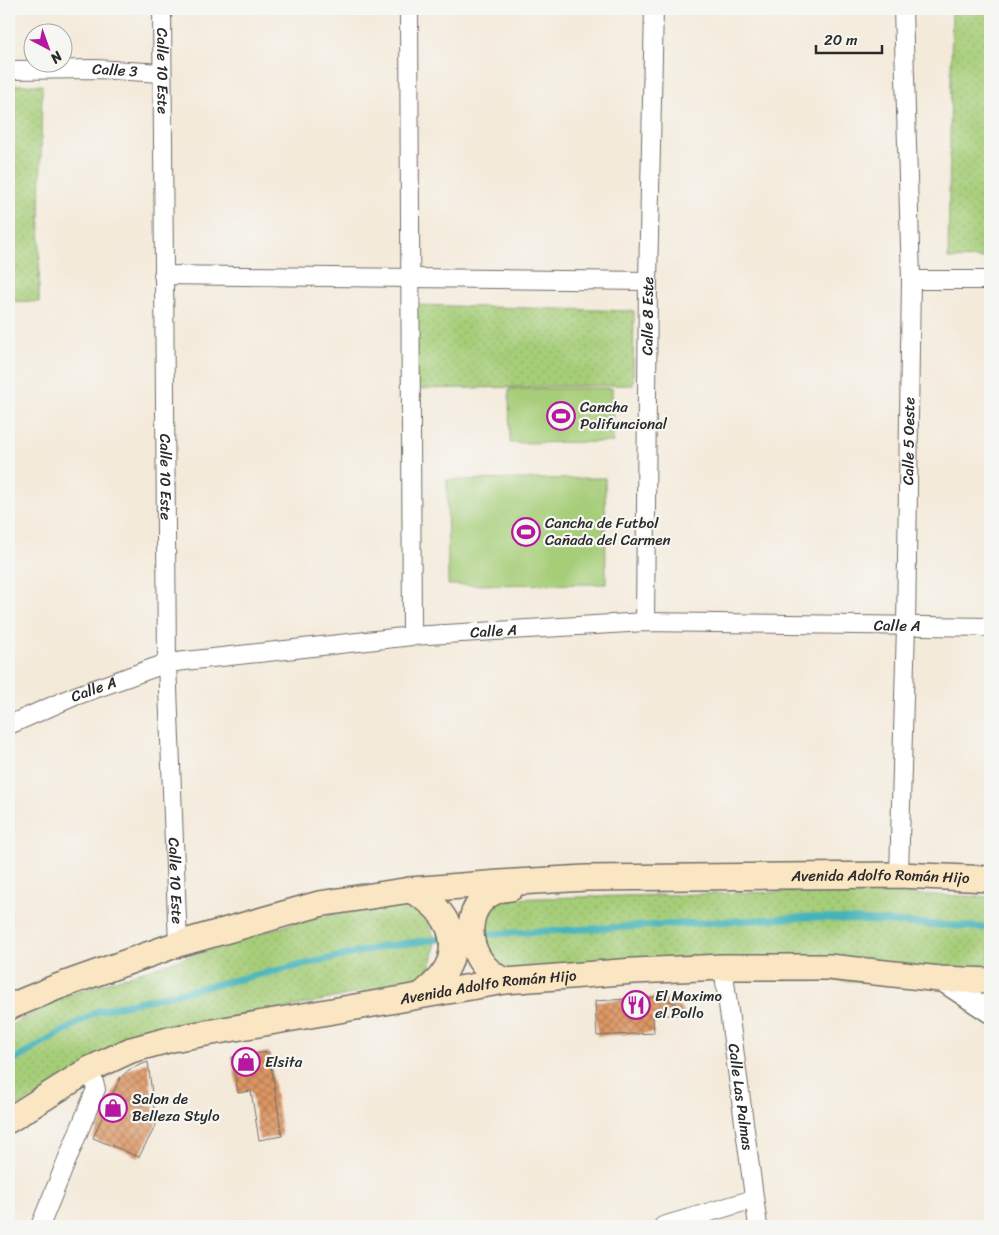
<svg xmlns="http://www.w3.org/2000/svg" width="999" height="1235" font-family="Sriracha,sans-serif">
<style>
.grass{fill:#a6cd78;stroke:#687c52}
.park{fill:url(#park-dots);stroke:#687c52}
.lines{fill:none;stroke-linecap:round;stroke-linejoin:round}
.stream{stroke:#44b4ba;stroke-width:7}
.building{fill:url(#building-cross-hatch)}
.minor-casing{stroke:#716e68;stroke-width:20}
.tertiary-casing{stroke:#716e68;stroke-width:24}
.secondary-casing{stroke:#716e68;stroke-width:28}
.minor{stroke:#fff;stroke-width:18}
.tertiary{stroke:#fff;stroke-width:21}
.secondary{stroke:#fbe6c4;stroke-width:25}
.labels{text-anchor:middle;stroke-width:4.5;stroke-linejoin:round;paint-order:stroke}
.street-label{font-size:15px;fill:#2b2b2b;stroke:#f6f6f2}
.poi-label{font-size:15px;fill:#2b2b2b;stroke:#f6f6f2;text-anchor:start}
</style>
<defs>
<pattern id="park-dots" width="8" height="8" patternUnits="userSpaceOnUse" patternTransform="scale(1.25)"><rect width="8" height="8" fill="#a6cd78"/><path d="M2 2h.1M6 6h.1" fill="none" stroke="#8fb068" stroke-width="1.8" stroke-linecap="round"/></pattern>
<pattern id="building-cross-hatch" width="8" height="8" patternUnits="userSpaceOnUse" patternTransform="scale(1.25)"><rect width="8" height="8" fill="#dd9763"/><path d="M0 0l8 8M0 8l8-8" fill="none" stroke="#b37b52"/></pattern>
</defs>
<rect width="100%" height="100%" fill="#f6f6f2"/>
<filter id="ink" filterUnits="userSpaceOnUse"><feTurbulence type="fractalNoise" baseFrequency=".02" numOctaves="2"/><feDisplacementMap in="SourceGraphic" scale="10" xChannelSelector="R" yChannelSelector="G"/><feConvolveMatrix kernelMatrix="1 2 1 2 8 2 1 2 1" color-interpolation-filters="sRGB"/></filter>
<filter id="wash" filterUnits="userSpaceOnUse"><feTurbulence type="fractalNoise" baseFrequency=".0096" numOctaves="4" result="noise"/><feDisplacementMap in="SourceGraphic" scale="20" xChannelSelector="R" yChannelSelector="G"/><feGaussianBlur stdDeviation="1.12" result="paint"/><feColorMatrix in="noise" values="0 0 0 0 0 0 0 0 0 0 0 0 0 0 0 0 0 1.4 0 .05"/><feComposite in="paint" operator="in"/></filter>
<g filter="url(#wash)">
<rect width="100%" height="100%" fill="#f4eada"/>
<path class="grass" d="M612,388l1,54 -103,1 -1,-54z
M605,478l1,106 -158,1 -1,-105z"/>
<path class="park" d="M952,9h38v249l-42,1z
M9,85h33l-3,217 -30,-1z
M416,305l218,6 -1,74 -218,4z
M826,891l164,6v87l-495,-11 -19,-47 22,-27z
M409,905c31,23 29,39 18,73l-258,55 -160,77v-84l56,-30 244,-78z"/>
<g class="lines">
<path class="stream" d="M475,935l334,-18 181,11
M9,1063l89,-52 288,-65 61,-8"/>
</g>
<g id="blocks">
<path class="building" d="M659,997l18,7 8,10 -32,2 1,17 -57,3 -2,-35z
M269,1052l13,84 -23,4 -8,-49 -13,2 -6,-36z
M148,1062l8,63 -17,32 -46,-19 27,-60 10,-9z"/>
</g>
</g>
<g filter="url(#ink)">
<use href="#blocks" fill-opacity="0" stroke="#716e68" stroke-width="1"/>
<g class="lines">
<defs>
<g id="minor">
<path id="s1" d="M162,9l5,654 11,281"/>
<path d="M409,9l3,627"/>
<path id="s2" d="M9,70l87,-1 66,4"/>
<path d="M163,275l485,6"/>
<path d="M911,280h79"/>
<path id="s3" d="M645,622l3,-341 6,-272"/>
<path id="s4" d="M9,725l66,-29 92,-33 245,-27 233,-14 345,5"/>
<path id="s5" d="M899,875l7,-249 5,-346 -8,-271"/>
<path id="s6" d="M723,967l35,259"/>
<path d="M40,1226l56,-137 -6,-20"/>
<path d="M663,1226l91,-27"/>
</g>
<path id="tertiary" d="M940,979l50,33"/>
<g id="secondary">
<path d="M410,890c27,12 50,39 40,71 -5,14 -16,23 -27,33"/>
<path d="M505,981c-46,-19 -47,-90 6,-93"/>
<path id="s7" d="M9,1007l48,-20 121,-43 141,-40 91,-14 90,-7 86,-5 313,-3 91,4"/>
<path id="s8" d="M9,1120l81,-51 41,-19 41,-11 333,-58 129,-10 89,-4h106l111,12 50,2"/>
</g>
</defs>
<use href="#minor" class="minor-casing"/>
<use href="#tertiary" class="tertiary-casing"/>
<use href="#secondary" class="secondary-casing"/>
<use href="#minor" class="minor"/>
<use href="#tertiary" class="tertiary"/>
<use href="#secondary" class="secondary"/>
</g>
</g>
<defs>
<symbol id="stadium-ring" viewBox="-11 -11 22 22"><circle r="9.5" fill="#f6f6f2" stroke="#b5179e" stroke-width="1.5"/><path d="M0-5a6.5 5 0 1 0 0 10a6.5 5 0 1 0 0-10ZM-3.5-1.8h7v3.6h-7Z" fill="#b5179e"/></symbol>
<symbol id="restaurant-ring" viewBox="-11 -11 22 22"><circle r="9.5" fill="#f6f6f2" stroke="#b5179e" stroke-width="1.5"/><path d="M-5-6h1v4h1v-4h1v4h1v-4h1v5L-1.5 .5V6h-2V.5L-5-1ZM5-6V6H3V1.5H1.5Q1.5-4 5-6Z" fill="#b5179e"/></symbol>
<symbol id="shop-ring" viewBox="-11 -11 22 22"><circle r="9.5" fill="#f6f6f2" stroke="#b5179e" stroke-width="1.5"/><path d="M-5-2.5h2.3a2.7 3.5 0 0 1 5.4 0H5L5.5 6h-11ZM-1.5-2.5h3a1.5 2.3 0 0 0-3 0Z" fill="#b5179e"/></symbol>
</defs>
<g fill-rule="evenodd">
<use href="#stadium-ring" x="545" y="400" width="32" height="32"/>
<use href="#stadium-ring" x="510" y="516" width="32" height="32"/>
<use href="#restaurant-ring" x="620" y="989" width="32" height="32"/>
<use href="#shop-ring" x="230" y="1046" width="32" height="32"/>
<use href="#shop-ring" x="97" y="1092" width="32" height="32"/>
</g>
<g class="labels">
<g class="street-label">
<text dy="5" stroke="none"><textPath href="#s2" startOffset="106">Calle 3</textPath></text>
<text dy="5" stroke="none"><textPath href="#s1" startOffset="62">Calle 10 Este</textPath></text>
<text dy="5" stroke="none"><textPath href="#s3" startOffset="306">Calle 8 Este</textPath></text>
<text dy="5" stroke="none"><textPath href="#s5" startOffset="434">Calle 5 Oeste</textPath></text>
<text dy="5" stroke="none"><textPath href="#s1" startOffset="468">Calle 10 Este</textPath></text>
<text dy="5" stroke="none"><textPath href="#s4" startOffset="902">Calle A</textPath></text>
<text dy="5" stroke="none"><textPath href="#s4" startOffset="498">Calle A</textPath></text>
<text dy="5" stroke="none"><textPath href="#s4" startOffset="92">Calle A</textPath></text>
<text dy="5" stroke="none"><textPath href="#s7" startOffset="890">Avenida Adolfo Román Hijo</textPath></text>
<text dy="5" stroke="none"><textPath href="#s1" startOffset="872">Calle 10 Este</textPath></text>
<text dy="5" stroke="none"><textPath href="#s8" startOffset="504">Avenida Adolfo Román Hijo</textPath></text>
<text dy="5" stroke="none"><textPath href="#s6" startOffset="131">Calle Las Palmas</textPath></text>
</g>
<g class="poi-label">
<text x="580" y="412">Cancha<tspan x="580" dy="17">Polifuncional</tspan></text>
<text x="545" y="528">Cancha de Futbol<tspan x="545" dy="17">Cañada del Carmen</tspan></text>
<text x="655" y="1001">El Maximo<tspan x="655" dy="17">el Pollo</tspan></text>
<text x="265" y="1067">Elsita</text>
<text x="132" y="1104">Salon de<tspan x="132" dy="17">Belleza Stylo</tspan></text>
</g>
</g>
<rect width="999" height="1235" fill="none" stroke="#f6f6f2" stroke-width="30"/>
<g transform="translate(48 48) rotate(139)"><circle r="24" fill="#f6f6f2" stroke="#a5a5a2"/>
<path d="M0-4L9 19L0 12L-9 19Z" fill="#b5179e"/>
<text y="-8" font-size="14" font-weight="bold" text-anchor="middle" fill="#2b2b2b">N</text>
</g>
<path d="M816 45v8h66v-8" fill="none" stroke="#2b2b2b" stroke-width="2.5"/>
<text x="824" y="45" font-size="15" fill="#2b2b2b" stroke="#f6f6f2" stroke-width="4" paint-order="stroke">20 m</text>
</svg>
